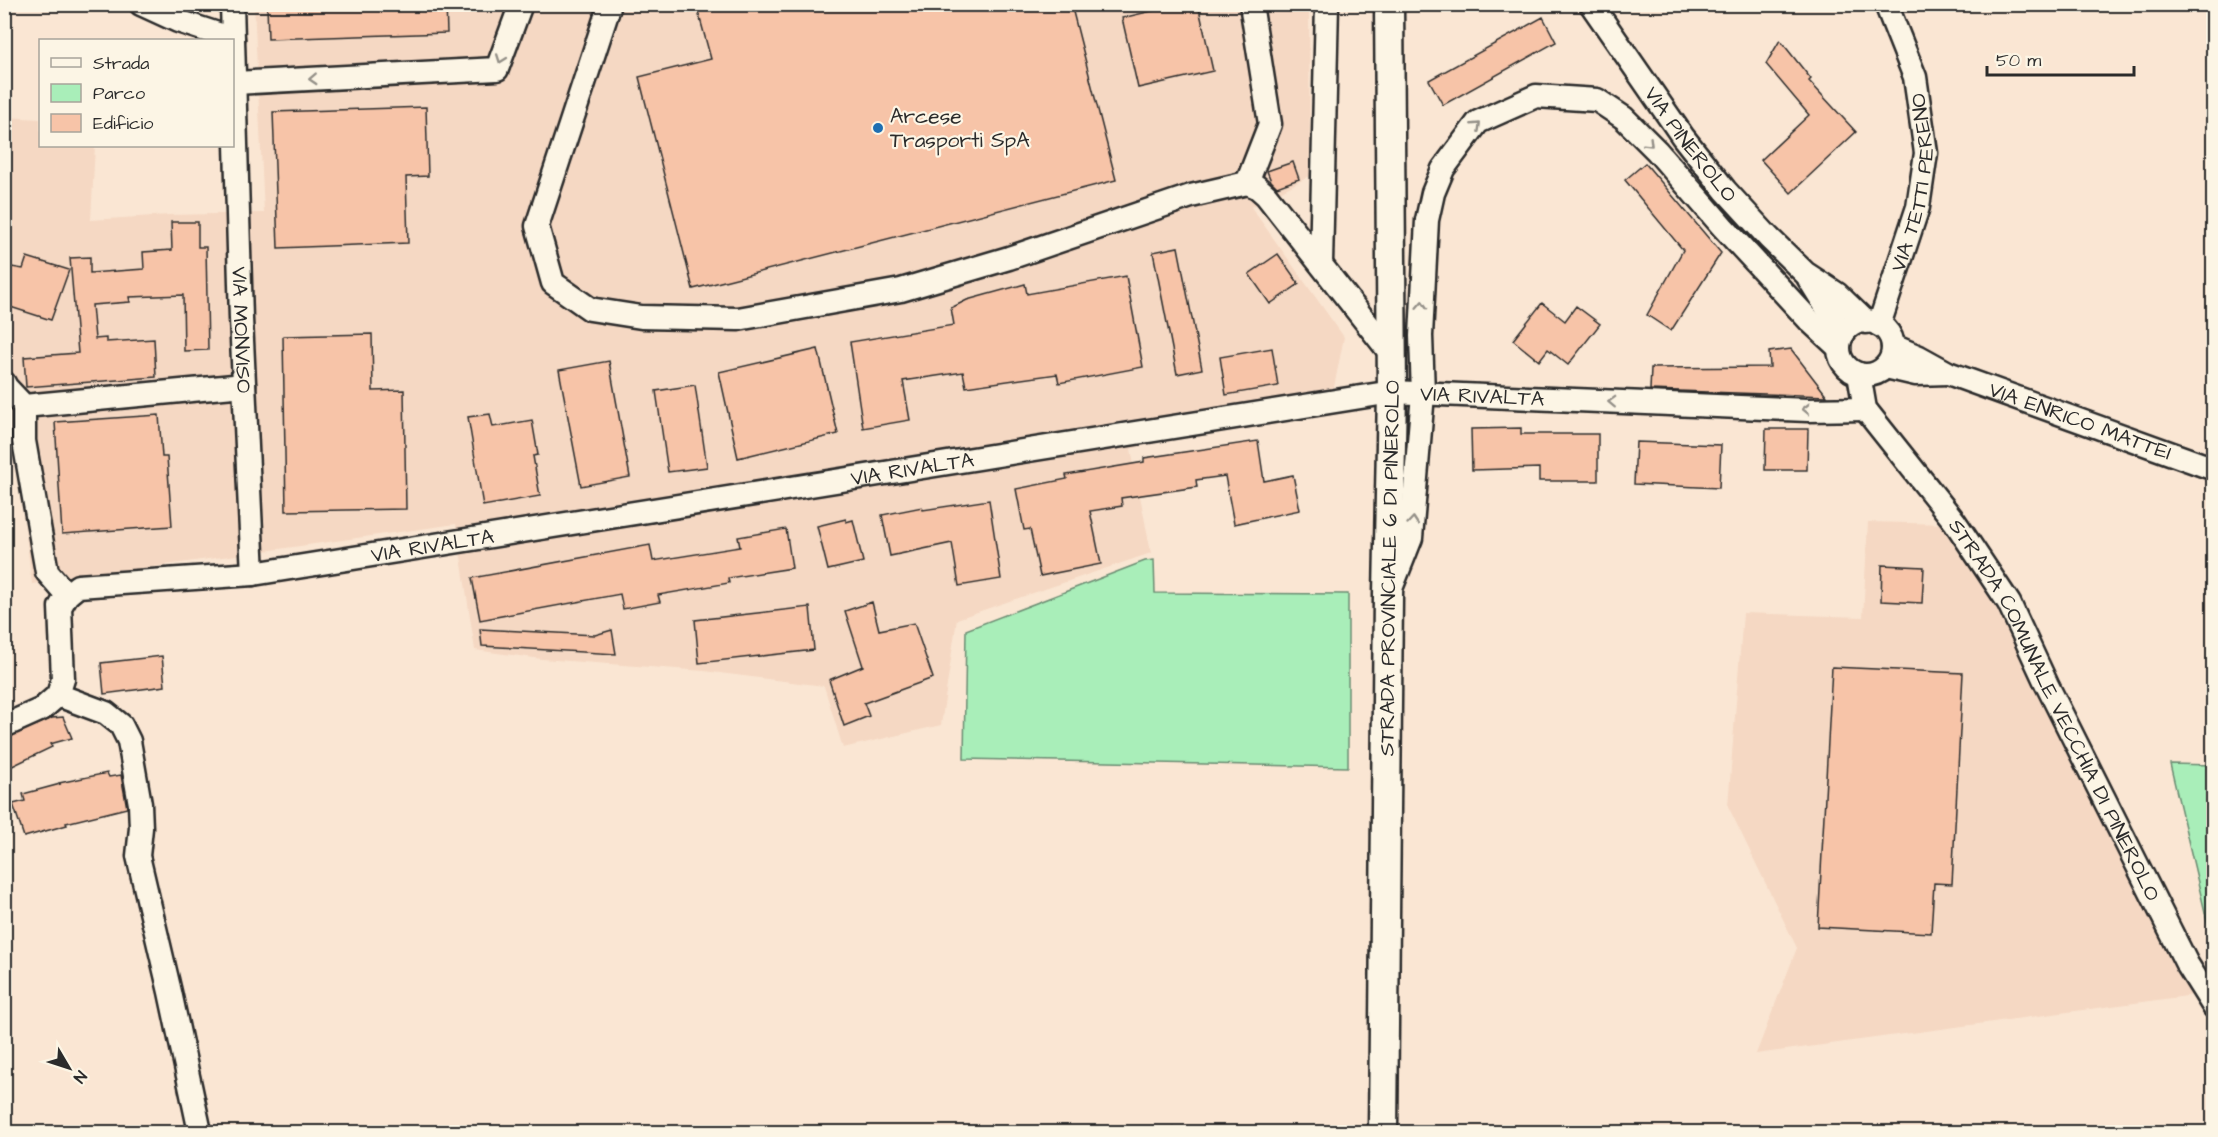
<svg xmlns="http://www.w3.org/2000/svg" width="2218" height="1137" font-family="'Architects Daughter',sans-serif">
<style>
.built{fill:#f5d8c3}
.green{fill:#a9eeb9;stroke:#6a8c72;stroke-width:1.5}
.building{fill:#f7c4a8;stroke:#2b2b2b;stroke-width:1.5}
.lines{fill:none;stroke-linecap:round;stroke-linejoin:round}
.minor-casing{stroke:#2b2b2b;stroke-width:27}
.major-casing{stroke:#2b2b2b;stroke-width:33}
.path{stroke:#2b2b2b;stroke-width:4;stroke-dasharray:6 4.5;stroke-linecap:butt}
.minor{stroke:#fcf5e5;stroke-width:22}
.major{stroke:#fcf5e5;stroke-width:28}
.oneway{stroke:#949088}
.poi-dot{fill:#1f6fb2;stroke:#fcf5e5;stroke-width:2}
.labels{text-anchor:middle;stroke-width:4.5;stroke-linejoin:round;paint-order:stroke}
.poi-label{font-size:21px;fill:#2b2b2b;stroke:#fcf5e5;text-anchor:start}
.street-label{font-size:21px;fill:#2b2b2b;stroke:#fcf5e5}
</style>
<rect width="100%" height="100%" fill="#fae6d3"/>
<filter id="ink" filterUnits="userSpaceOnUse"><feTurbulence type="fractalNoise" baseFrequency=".0167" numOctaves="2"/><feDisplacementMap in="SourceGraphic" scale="12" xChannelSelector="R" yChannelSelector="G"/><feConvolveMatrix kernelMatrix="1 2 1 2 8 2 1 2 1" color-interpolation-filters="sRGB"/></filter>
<g filter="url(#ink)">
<path class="built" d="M254,5h1055l1,171 -59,31 93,130 -10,50 -203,62 20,104 -194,66 -16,106 -98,23 -19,-62 -120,-15 -162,-12 -67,-9 -19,-126 -424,60 -22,-178 -5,-1v-288l35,2v27h55l-4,74 78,-5 95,-2z
M1868,522l79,2 54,79 193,392 -438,59 41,-106 -69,-142 15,-193 120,4z"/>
<path class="green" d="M1154,560l1,33 193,1v173l-384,-8 2,-129 179,-69z
M2170,764l43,1 1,163 -5,1z"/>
<path class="building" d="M267,4h179l1,29 -179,6z
M696,4h375l45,176 -423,109 -54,-212 72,-18z
M1181,4h17l15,67 -75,17 -16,-70z
M1543,17l13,25 -113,63 -14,-25z
M1780,40l31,39 -2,2 47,51 -65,61 -30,-33 48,-45 -43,-51z
M426,107l2,69 -22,1 2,66 -130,5 -5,-136z
M1293,162l6,17 -22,8 -6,-6 -4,-10z
M1645,163l76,90 -50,78 -24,-16 36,-65 -58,-70z
M171,222h27v25h8l2,103 -24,1 -1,-56 -54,2 1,5 -38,3 3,34 11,-1v4l48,-3 2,38 -130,10 -2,-30 54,-4 -8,-95 20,-1v16l54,-4 -1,-17 29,-2z
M1178,247l24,122 -25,5 -24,-122z
M1278,254l21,30 -29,20 -21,-30z
M27,257l42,13 -18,50 -47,-15v-15l8,-23 11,2z
M1126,276l17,91 -84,16 -2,-9 -91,13 -3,-15 -60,9 7,39 -47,8 -13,-86 104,-17 -3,-17 16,-8 58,-16 2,10z
M1542,303l23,18 11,-15 24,18 -32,41 -20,-16 -9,12 -26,-21z
M372,334l1,57 31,-1 2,119 -120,2 -3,-175z
M1272,348l6,38 -52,9 -6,-38z
M818,349l20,85 -100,24 -19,-86z
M1791,349l36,47 -177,-6 1,-22 119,-1 -1,-15z
M609,361l21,116 -49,9 -22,-116z
M695,385l12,82 -39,5 -12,-81z
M490,414l3,13 39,-7 6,35 -5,1 7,40 -57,10 -15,-89z
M159,415l3,42h5l5,69 -110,8 -7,-112z
M1521,428v6h77v47h-59v-13l-67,2 -1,-41z
M1766,429h42l-1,41h-42z
M1258,441l6,40 29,-6 7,35 -66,14 -9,-48 -29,4 1,7 -76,11 1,8 -32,5 11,53 -61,12 -10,-47 -6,1 -8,-41 51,-10 -1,-4 78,-13v-4z
M1636,442l85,3 -2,43 -85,-4z
M989,500l12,79 -42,7 -7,-43 -62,13 -8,-41 40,-8 1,3z
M846,519v3l7,-2 10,42 -35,8 -11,-44z
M786,529l6,39 -64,10 1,5 -71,12 2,7 -37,7 -3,-15 -140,26 -8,-42 178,-33 3,16 87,-14 -2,-10z
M1882,565l42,2 -2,36 -41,-2z
M872,602l7,28 35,-7 19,55 -69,25 5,13 -25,10 -15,-46 34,-14 -18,-55z
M810,607l4,43 -115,13 -4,-43z
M480,629l115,6 17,-5 4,24 -134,-8z
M162,656l3,30 -61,8 -3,-31z
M1832,667l131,6 -11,211 -18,-1 -3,50 -113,-6z
M63,717l9,21 -22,6 2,3 -48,23v-31l48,-21z
M107,773l2,4 12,-2 6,33 -61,15 1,2 -43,12 -11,-33 12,-3 -2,-7 37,-10 -1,-1z"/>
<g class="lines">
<defs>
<g id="minor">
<path d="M141,4l37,17 55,18"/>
<path id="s1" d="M232,4l9,315 12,255"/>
<path d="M610,4l-73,222 16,57 37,26 51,8 97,2 163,-29 108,-32 182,-62 56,-13 10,4 9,8 126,160"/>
<path id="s2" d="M1591,4l92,133 42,53 44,48 36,35 32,21 29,28"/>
<path d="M235,83l262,-14 24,-65"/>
<path d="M1247,183l23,-59 -19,-120"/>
<path d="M1321,264l6,-260"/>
<path d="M1809,279l34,55"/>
<circle cx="1866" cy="348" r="27"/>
<path id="s3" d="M1879,325l39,-118 8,-54 -11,-76 -29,-73"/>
<path id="s4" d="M1893,346l26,11 29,16 266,96"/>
<path d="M1886,367l30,7 31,-1"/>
<path id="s5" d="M1859,374l6,35 90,113 54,81 38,82 140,279 27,43"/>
<path d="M4,383l2,4 18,19 220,-21"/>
<path d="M24,406v35l23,131 20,23"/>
<path d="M1392,586l19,-48 12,-144 -2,-58 6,-116 6,-27 10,-24 35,-47 58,-26 61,4 27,18 33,33 66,76 87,94 29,27"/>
<path id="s6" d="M58,695l5,-16 -3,-72 7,-12 11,-9 175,-12 1139,-182 416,18 57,-1"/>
<path d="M58,695l48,18 15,12 8,16 11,63 1,24 -3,28 32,136 30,140"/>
<path d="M4,726l38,-17 16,-14"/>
</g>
<g id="major">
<path id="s7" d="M1383,1132l5,-537 4,-203 -3,-388"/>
</g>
</defs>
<use href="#minor" class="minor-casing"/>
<use href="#major" class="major-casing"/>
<path class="path" d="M1119,1132l60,-3 182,2"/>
<use href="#minor" class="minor"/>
<use href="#major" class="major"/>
</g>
<defs><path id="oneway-chevron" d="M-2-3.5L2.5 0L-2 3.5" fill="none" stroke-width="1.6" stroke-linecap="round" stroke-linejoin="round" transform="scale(1.5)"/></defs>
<g class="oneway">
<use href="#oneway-chevron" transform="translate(501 59) rotate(110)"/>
<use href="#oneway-chevron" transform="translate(313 79) rotate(177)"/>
<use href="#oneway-chevron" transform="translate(1477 126) rotate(-43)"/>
<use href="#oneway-chevron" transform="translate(1649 143) rotate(45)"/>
<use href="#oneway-chevron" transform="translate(1422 305) rotate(-87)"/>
<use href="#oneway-chevron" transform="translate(1612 402) rotate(-178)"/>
<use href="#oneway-chevron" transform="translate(1806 409) rotate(-179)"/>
<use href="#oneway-chevron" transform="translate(1413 521) rotate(-85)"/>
</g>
</g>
<circle class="poi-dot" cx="878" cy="128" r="6"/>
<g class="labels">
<g class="poi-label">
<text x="890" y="123">Arcese<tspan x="890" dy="24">Trasporti SpA</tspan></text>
</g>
<g class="street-label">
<text dy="7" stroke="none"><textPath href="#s2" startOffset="172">VIA PINEROLO</textPath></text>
<text dy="7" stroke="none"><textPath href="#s3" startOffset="148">VIA TETTI PERENO</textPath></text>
<text dy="7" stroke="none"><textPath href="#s1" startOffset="326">VIA MONVISO</textPath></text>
<text dy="7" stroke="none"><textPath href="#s6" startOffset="1536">VIA RIVALTA</textPath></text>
<text dy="7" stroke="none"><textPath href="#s4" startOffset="202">VIA ENRICO MATTEI</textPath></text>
<text dy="7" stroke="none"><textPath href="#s6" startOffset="960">VIA RIVALTA</textPath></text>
<text dy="7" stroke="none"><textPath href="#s6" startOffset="474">VIA RIVALTA</textPath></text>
<text dy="7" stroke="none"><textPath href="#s7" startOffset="564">STRADA PROVINCIALE 6 DI PINEROLO</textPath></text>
<text dy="7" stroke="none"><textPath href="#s5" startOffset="393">STRADA COMUNALE VECCHIA DI PINEROLO</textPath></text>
</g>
</g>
<rect width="2218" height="1137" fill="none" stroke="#fcf5e5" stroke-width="24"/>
<rect x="12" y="12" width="2194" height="1113" fill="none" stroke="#2b2b2b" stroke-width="2" filter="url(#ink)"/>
<rect x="39" y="39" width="195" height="108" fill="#fcf5e5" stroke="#a8a49b" stroke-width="1.5"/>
<rect x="51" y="58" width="30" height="9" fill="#fcf5e5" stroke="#a8a49b" stroke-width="1.5"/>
<text x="93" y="69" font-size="18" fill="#2b2b2b">Strada</text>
<rect x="51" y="84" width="30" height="18" fill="#a9eeb9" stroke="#a8a49b" stroke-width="1.5"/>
<text x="93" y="99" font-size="18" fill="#2b2b2b">Parco</text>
<rect x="51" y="114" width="30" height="18" fill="#f7c4a8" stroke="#a8a49b" stroke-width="1.5"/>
<text x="93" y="129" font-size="18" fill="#2b2b2b">Edificio</text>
<g transform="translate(69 1068) rotate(129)" stroke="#fcf5e5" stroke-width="4.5" paint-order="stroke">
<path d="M0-4.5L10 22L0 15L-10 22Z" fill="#2b2b2b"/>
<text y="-9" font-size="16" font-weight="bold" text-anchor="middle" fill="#2b2b2b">N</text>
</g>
<path d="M1987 66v9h147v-9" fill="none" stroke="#2b2b2b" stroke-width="3"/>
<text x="1996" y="66" font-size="18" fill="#2b2b2b" stroke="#fcf5e5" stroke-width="4.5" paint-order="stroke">50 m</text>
</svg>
